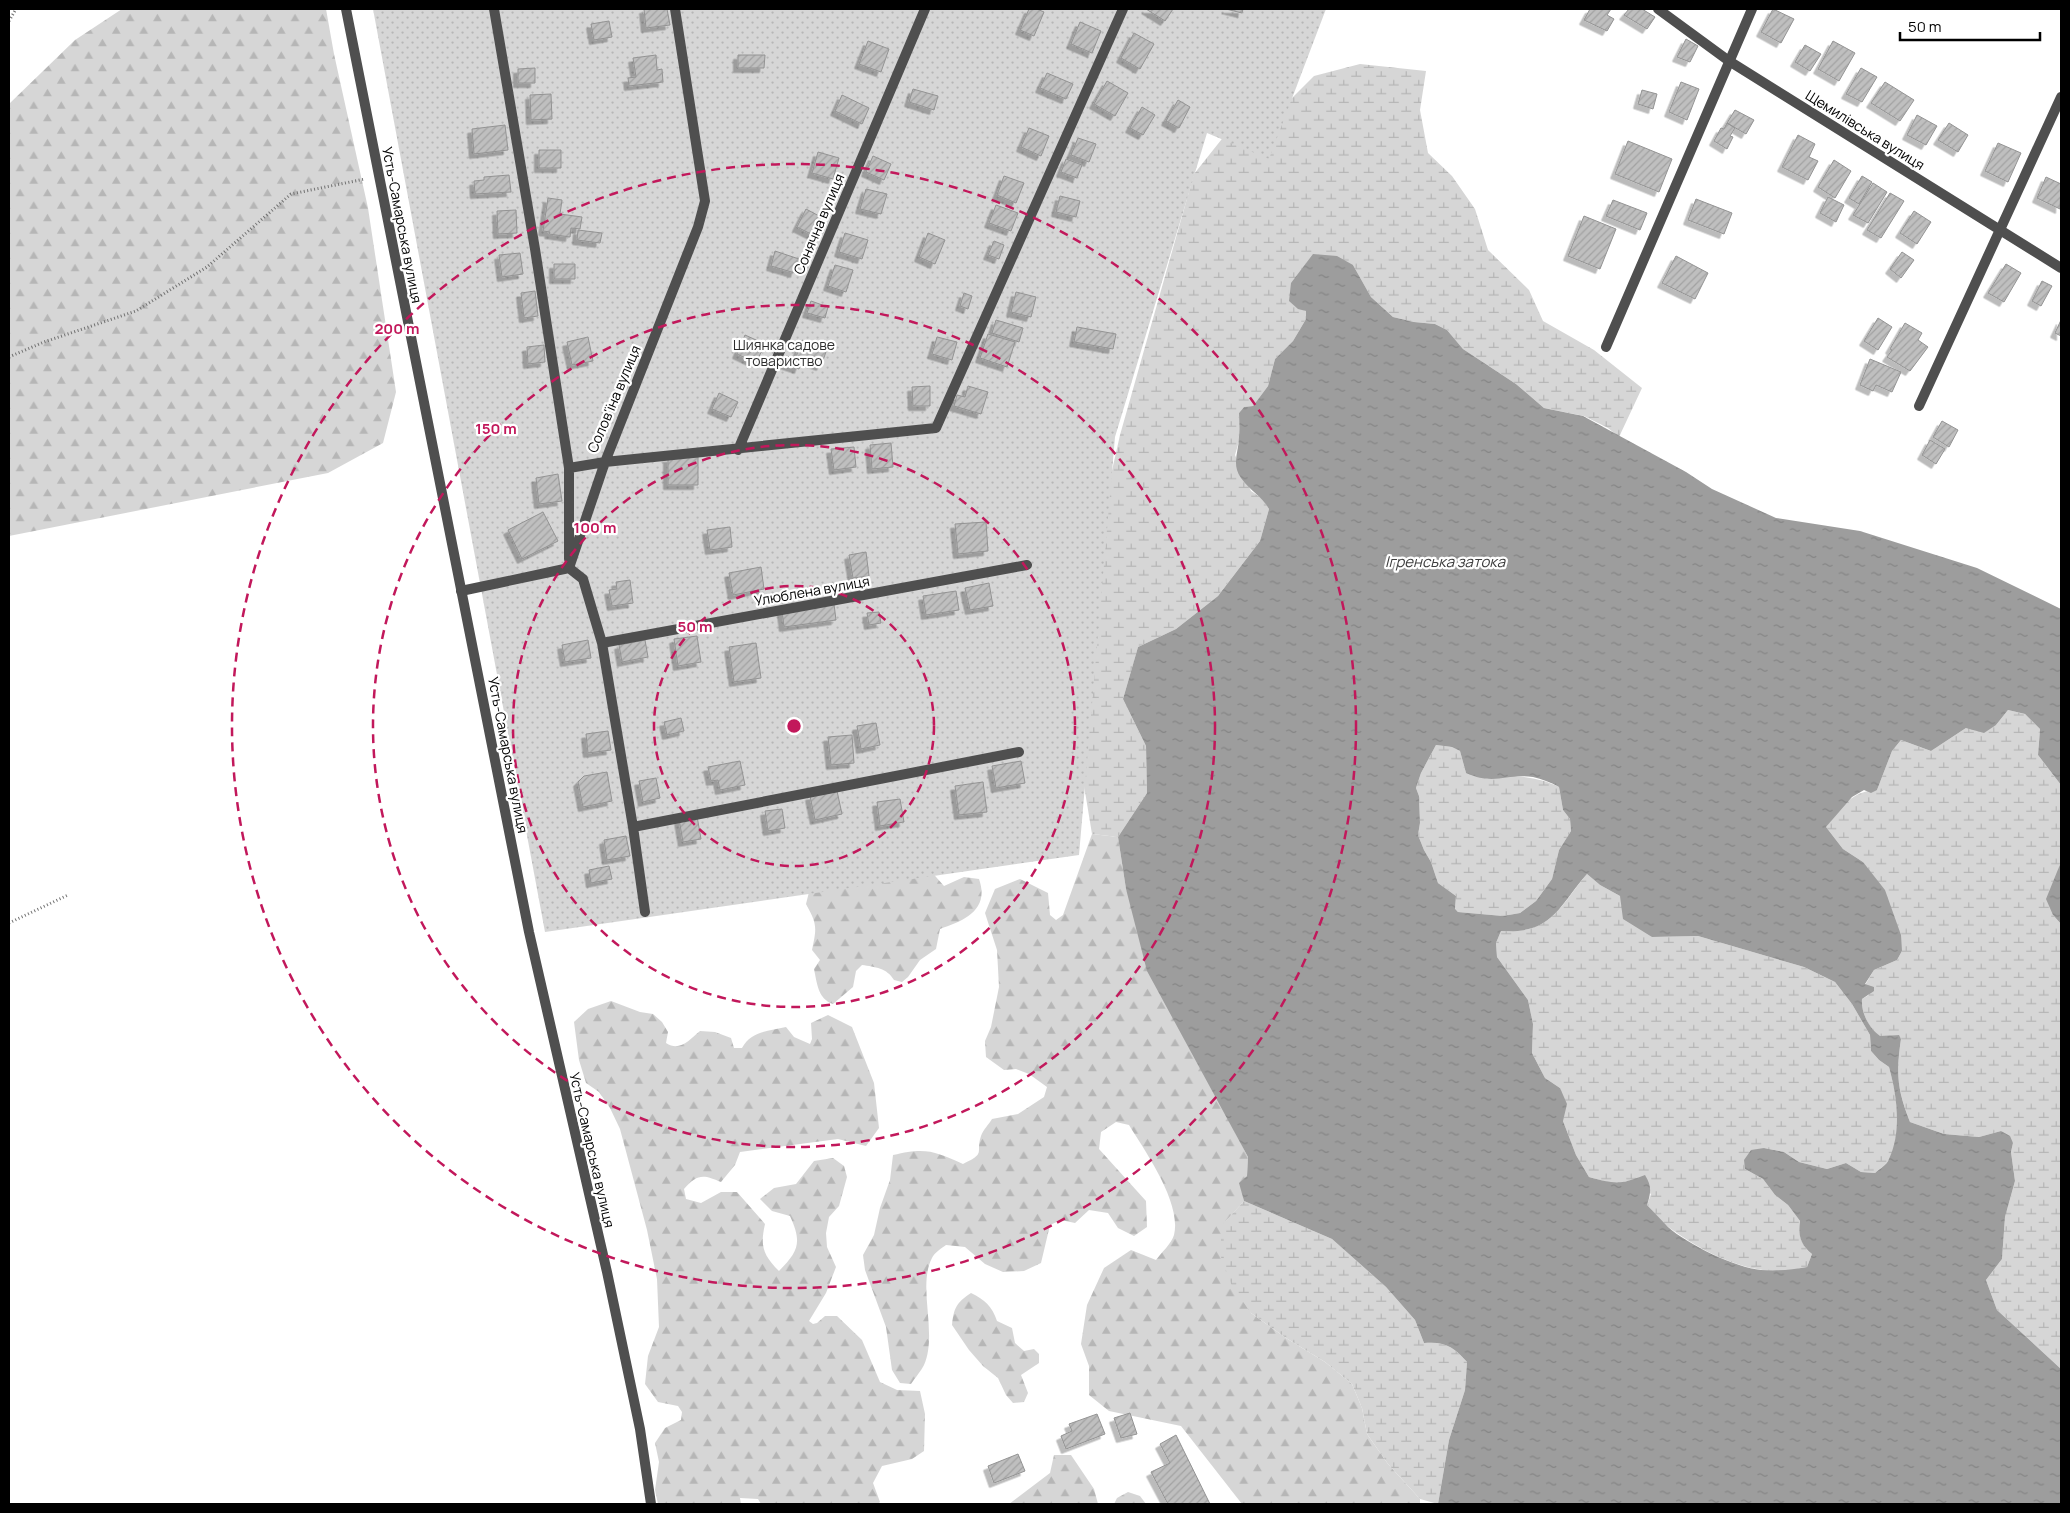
<svg xmlns="http://www.w3.org/2000/svg" width="2070" height="1513" font-family="Manrope,sans-serif">
<style>
.forest{fill:url(#forest-firs)}
.wetland{fill:url(#wetland-marsh)}
.garden{fill:url(#garden-dots)}
.water{fill:url(#water-ripples);fill-rule:evenodd}
.building{fill:url(#building-hatch);stroke:#939393;filter:url(#shadow)}
.lines{fill:none;stroke-linecap:round;stroke-linejoin:round}
.path{stroke:#717171;stroke-width:3;stroke-dasharray:1 2.5;stroke-linecap:butt}
.lane{stroke:#4f4f4f;stroke-width:10}
.street{stroke:#4f4f4f;stroke-width:10}
.ring{fill:none;stroke:#c2185b;stroke-width:2.5;stroke-dasharray:9 6}
.labels{text-anchor:middle;stroke-width:4.5;stroke-linejoin:round;paint-order:stroke}
.street-label{font-size:14px;fill:#000;stroke:#fff}
.park-label{font-size:14px;fill:#2d2d2d;stroke:#fff}
.water-label{font-size:15px;font-style:italic;fill:#3e3e3e;stroke:#fff}
.centre{fill:#c2185b;stroke:#fff;stroke-width:2.5}
.ring-label{font-size:15px;text-anchor:middle;font-weight:bold;fill:#c2185b;stroke:#fff;stroke-width:4.5;stroke-linejoin:round;paint-order:stroke}
</style>
<defs>
<pattern id="forest-firs" width="22" height="20" patternUnits="userSpaceOnUse" patternTransform="scale(1.25)"><rect width="22" height="20" fill="#d6d6d6"/><path d="M5 1l3.5 6h-7zM16 11l3.5 6h-7z" fill="#b6b6b6"/></pattern>
<pattern id="wetland-marsh" width="20" height="14" patternUnits="userSpaceOnUse" patternTransform="scale(1.25)"><rect width="20" height="14" fill="#d6d6d6"/><path d="M1 5h8M5 5V1M11 12h8M15 12V8" fill="none" stroke="#b6b6b6"/></pattern>
<pattern id="garden-dots" width="8" height="8" patternUnits="userSpaceOnUse" patternTransform="scale(1.25)"><rect width="8" height="8" fill="#d6d6d6"/><path d="M2 2h.1M6 6h.1" fill="none" stroke="#b6b6b6" stroke-width="1.8" stroke-linecap="round"/></pattern>
<pattern id="water-ripples" width="26" height="14" patternUnits="userSpaceOnUse" patternTransform="scale(1.25)"><rect width="26" height="14" fill="#9d9d9d"/><path d="M2 4q2-2 4 0t4 0M15 11q2-2 4 0t4 0" fill="none" stroke="#858585"/></pattern>
<pattern id="building-hatch" width="6" height="6" patternUnits="userSpaceOnUse" patternTransform="scale(1.25)"><rect width="6" height="6" fill="#bfbfbf"/><path d="M-1 1l2-2M0 6l6-6M5 7l2-2" fill="none" stroke="#a2a2a2"/></pattern>
<filter id="shadow"><feDropShadow dx="-4.5" dy="4.5" stdDeviation="0" flood-color="#0004"/></filter>
</defs>
<rect width="100%" height="100%" fill="#fff"/>
<path class="forest" d="M122,9h204l8,45 34,154 28,184 -13,51 -55,30 -319,63v-432l66,-64z
M1092,834l26,3 8,52 78,184 44,84 -1,19 -7,7 4,18 -18,20 25,92 35,25 39,24 27,22 10,24 5,26 21,30 32,35v5h-178l-61,-78 -72,-15 -20,-16v-29l-8,-22 6,-39 17,-37 27,-18 25,10c5,-7 16,-17 18,-25 8,-32 -29,-84 -45,-110l-13,-3 -15,10 -2,17 47,52 1,26 -13,9 -16,-8 -10,-15 -19,-3 -14,13 -14,-3 -11,5 -9,38 -17,8 -21,1 -18,-8 -20,-17 -19,-2c-4,3 -12,8 -14,13 -15,29 6,75 -8,107 -3,6 -9,13 -13,19l-11,-1 -8,-13 -6,-43 -21,-57 -2,-15 11,-20 6,-27 10,-28 3,-25c32,-8 42,-4 70,9 24,-11 12,-11 18,-28 2,-6 8,-12 11,-17l26,-5 26,-17 3,-10 -18,-13 -13,-5 -12,1 -18,-13 -1,-16 6,-14 8,-40 -2,-37 -12,-37 10,-24 25,-10 28,14 2,22 6,5 7,-5z
M929,869l15,17 20,-9 15,2c11,31 -15,42 -39,50l-4,20 -16,11 -12,17 -6,5 -8,-2c-7,-12 -19,-13 -32,-15l-6,6 -3,16 -20,17c-15,-5 -16,-21 -19,-35l6,-9 -8,-10c5,-23 5,-26 -6,-46l4,-16z
M611,1001l29,11 13,2 9,8 6,10 -2,11c14,9 23,-3 34,-12l15,1 16,6 3,10h8c9,-17 27,-17 44,-21l8,10 16,7 2,-5 -1,-16 17,-8 24,12 22,56 5,45 -13,18 -28,-7 -98,13 -5,13 -14,17c-18,-8 -24,-8 -37,7l2,10 15,4 20,-11h16l28,32c-5,22 -2,31 14,47 20,-20 23,-29 11,-55l-18,-5 -12,-12 14,-11 22,-4 18,-23 19,-3 11,8 3,11 -8,29 -10,11 -3,16 1,14 9,20 -10,26 -17,28 4,3 4,-1 8,-7h12l25,24 18,42 17,8 23,1 5,23 -1,37 -12,8 -30,7 -9,17 7,19 -2,2h-117l-3,-5 -18,-1 1,6h-83l-3,-14 4,-28 -4,-19 10,-15 16,-8 1,-8 -4,-6 -20,-4 -13,-18 3,-28 11,-29 -2,-48 -10,-49 -27,-101 -10,-21 -11,-16 -13,-9 -7,-23 -5,-38 14,-13z
M971,1293c14,7 21,13 26,28l15,7 3,15 9,8 10,-2 5,5v9l-18,12 7,18 -4,9 -11,1 -7,-8 -8,-17 -15,-12 -14,-16 -17,-25c2,-17 4,-22 19,-32z
M1054,1455h17l23,34 4,15h-89l41,-31z
M1128,1492l12,4 6,8h-32l3,-6z"/>
<path class="wetland" d="M1360,64l66,7 -6,39 8,43 24,23 23,33 13,41 41,40 14,31 51,29 48,38 -23,49 -11,-9 -24,-12 -40,-8 -28,-24 -53,-35 -16,-19 -12,-6 -21,-2 -21,-5 -22,-20 -18,-32 -51,44 4,2v8l-13,22 -18,18 -7,27 -15,20 -9,1 -5,6 1,25 -5,17 16,36 12,8 6,10 -9,32 -42,55 -42,33 -38,18 -15,52 23,47 1,47 -29,44 -26,-3 -15,-91 6,-144 37,-164 74,-261 35,-44 43,-12 42,-42z
M2008,710l17,4 15,15 -2,26 23,30v77l-2,5 -6,48 8,9v445l-64,-59 -11,-30 16,-21 3,-42 10,-36 -4,-29 2,-9 -12,-12 -22,6 -35,-3 -34,-12c-13,-34 -14,-47 -9,-83l-3,-4 -18,2c-11,-9 -19,-24 -18,-38l7,-4 -4,-10 9,-15 23,-10 5,-9 -39,-89 -20,-13 -17,-22c16,-19 24,-36 51,-37l15,-39 9,-11 30,11 35,-23 30,-3z
M1436,745l16,2 8,4 6,22c31,3 66,0 93,14l4,23 7,9 1,12 -12,19 -7,29 -16,22 -16,12 -17,3 -45,-4 -3,-2 1,-14 -18,-13 -7,-21 -7,-12 -6,-15 2,-12 -1,-27 -3,-8 5,-15z
M1587,874l13,11 20,11 32,41 46,-1 106,31 31,15 17,22 18,31 1,16 8,9 10,7c8,29 14,64 0,93 -3,5 -10,9 -14,13l-14,-1 -15,-9 -19,6 -28,-7 -15,-10 -20,-4 -19,21 18,10 12,16 13,10 12,16c-2,12 1,25 12,33l-5,13c-8,1 -15,4 -23,4 -40,2 -81,-19 -113,-42 -9,-6 -17,-16 -24,-24l4,-11 -19,-14 -17,4 -26,-7 -13,-22 -13,-34 -3,-33 -15,-10 -13,-25 1,-29 -5,-24 -31,-43 -1,-14 5,-12c51,3 58,-24 86,-57z
M1244,1201l88,38 54,48 29,33 9,23c21,-2 30,4 43,19l-2,28 -16,50 -11,64 -18,-5 -32,-35 -21,-30 -5,-26 -10,-24 -27,-22 -39,-24 -35,-25 -19,-27 -11,-29v-31z"/>
<path class="garden" d="M373,9h953l-57,150 -62,-26 -92,304 -36,418 -534,77z"/>
<path class="water" d="M1313,254l24,2 16,9 18,32 22,20 21,5 21,2 12,6 16,19 53,35 28,24 39,8 103,56 26,17 64,29 84,13 117,37 84,41v176l-23,-30 2,-26 -15,-15 -17,-4 -12,15 -12,8 -18,-5 -35,23 -30,-11 -9,11 -15,39 -6,3 -7,-3 -12,7 -26,30 17,22 20,13 22,28 16,45 1,16 -5,9 -23,10 -9,14 9,3v4l-12,8c-1,14 7,29 18,37l19,-1 2,4c-5,35 -4,50 9,83l34,12 35,3 22,-6 9,5 3,7 -2,9 4,29 -10,36 -3,42 -16,21 11,30 64,59v135h-623l11,-64 16,-50 2,-28c-13,-15 -22,-21 -43,-19l-9,-23 -29,-33 -54,-48 -88,-38 -5,-18 8,-7 1,-19 -101,-186 -21,-82 -8,-52 29,-44 -1,-47 -23,-47 15,-52 38,-18 42,-33 42,-55 9,-32c-8,-14 -18,-17 -28,-31 -10,-14 -2,-27 -2,-41 1,-8 0,-16 0,-24l5,-6 9,-1 15,-20 7,-27 18,-18 13,-22v-8l-8,-2 -9,-8 2,-18zM1436,745l16,2 8,4 6,22c29,13 40,0 67,4 9,2 17,5 26,10l4,23 7,9 1,12 -12,19 -7,29 -16,22 -16,12 -17,3 -45,-4 -3,-3 1,-13 -18,-13 -7,-21 -7,-12 -6,-15 2,-12 -1,-27 -3,-8 5,-15zM1587,874l13,11 20,11 3,23 29,18 46,-1 106,31 31,15 17,22 18,31 1,16 8,9 10,7c8,29 13,64 0,92 -2,6 -10,10 -14,14l-14,-1 -15,-9 -19,6 -28,-7 -15,-10 -20,-4 -13,2 -7,10 1,9 18,10 12,16 13,10 12,16c-2,13 0,24 12,33l-5,13c-16,3 -30,4 -46,3 -25,-2 -74,-26 -93,-43 -7,-7 -14,-15 -21,-22 4,-12 5,-19 -2,-30 -25,10 -30,9 -56,2l-13,-22 -13,-34 4,-17 -7,-16 -15,-10 -13,-25 1,-29 -5,-24 -31,-43 -1,-14 5,-12c52,3 57,-24 86,-57z
M2061,862v62l-8,-9 -7,-16z"/>
<path class="building" d="M644,9h23l3,16 -24,3z
M1029,9h8l7,3 -10,24 -14,-6z
M1146,9h27l-8,12z
M1226,9h17l-1,4z
M1590,9h21l-4,6 7,4 -7,12 -23,-11z
M1629,9h13l13,8 -8,12 -23,-14z
M1773,9l21,10 -13,24 -20,-11z
M609,21l3,16 -18,3 -3,-16z
M1080,22l21,9 -9,22 -21,-9z
M1134,33l20,11 -14,25 -19,-11z
M1686,39l12,7 -8,16 -13,-5z
M868,41l21,8 -8,23 -22,-8z
M1833,41l22,12 -16,28 -21,-12z
M1805,45l16,9 -11,17 -15,-9z
M656,55l1,15 5,-1 1,13 -34,4 -1,-8 8,-1 -3,-19z
M738,55h27l-1,13h-26z
M535,68v15h-17v-14z
M1861,68l16,9 -15,25 -16,-8z
M1047,73l26,11 -7,15 -26,-11z
M1107,81l21,12 -13,23 -21,-12z
M1681,82l18,7 -12,31 -18,-8z
M1885,82l29,18 -14,21 -29,-18z
M913,89l25,7 -4,14 -25,-8z
M1642,90l15,4 -4,15 -15,-5z
M551,94l1,25 -21,1 -1,-25z
M842,95l27,13 -7,16 -27,-13z
M1178,100l12,7 -11,21 -13,-7z
M1142,107l13,8 -12,20 -13,-7z
M1735,110l19,10 -8,14 -19,-11z
M1917,115l20,11 -11,19 -19,-10z
M1727,123l8,5 -5,8 3,1 -6,12 -13,-8 7,-13 3,1z
M1949,123l19,12 -10,17 -20,-12z
M505,125l3,25 -34,4 -2,-25z
M1029,128l20,8 -8,20 -20,-9z
M1798,135l17,9 -6,13 9,4 -10,19 -26,-13z
M1078,138l18,6 -7,18 -18,-7z
M1628,141l44,18 -13,33 -44,-18z
M1998,143l23,10 -13,29 -23,-11z
M539,150h22v18h-22z
M818,152l21,6 -6,21 -21,-6z
M873,156l18,8 -7,16 -18,-8z
M1066,159l16,6 -5,13 -16,-6z
M1834,160l17,11 -16,27 -17,-11z
M509,175l2,17 -36,2 -1,-13 10,-1v-3z
M1004,176l20,7 -8,20 -19,-8z
M1862,176l10,6 -13,22 -10,-6z
M2046,177l15,7 -1,25 -23,-11z
M1873,183l14,9 -19,31 -15,-8z
M866,189l21,5 -6,20 -21,-5z
M1890,193l14,8 -23,37 -14,-8z
M1060,196l20,5 -4,16 -20,-5z
M1828,197l16,8 -8,17 -16,-9z
M548,198l14,2 -2,14 22,3 -2,12 -9,-1 -1,9 -21,-3 1,-2 -7,-1z
M1696,199l36,14 -8,21 -36,-14z
M1613,200l34,13 -7,17 -34,-14z
M996,205l22,8 -7,18 -22,-8z
M806,209l15,8 -8,18 -16,-8z
M516,210l1,23 -19,1 -1,-23z
M1914,211l17,11 -14,22 -17,-11z
M1584,216l32,13 -16,40 -32,-13z
M578,230l24,3 -2,10 -23,-3z
M845,233l23,7 -6,19 -23,-7z
M928,233l17,7 -10,24 -16,-7z
M994,241l10,4 -5,14 -11,-4z
M775,251l24,8 -4,14 -24,-7z
M1902,252l12,8 -13,18 -11,-9z
M520,253l3,21 -21,3 -3,-22z
M1676,256l32,17 -13,26 -33,-16z
M554,264h21v15h-21z
M2006,264l15,9 -17,29 -16,-9z
M835,265l18,5 -7,22 -18,-6z
M2042,281l10,5 -11,20 -9,-5z
M535,291l3,25 -14,2 -3,-25z
M1016,292l20,5 -5,20 -20,-5z
M964,293l8,3 -4,13 -8,-3z
M811,301l17,6 -3,11 -18,-5z
M1878,318l14,9 -14,23 -14,-9z
M996,320l27,8 -4,14 -27,-9z
M2061,320v16l-6,-3z
M1905,323l17,10 -4,7 10,7 -18,24 -23,-14 5,-7 -2,-1z
M1077,327l39,7 -3,15 -39,-7z
M988,334l27,8 -8,25 -27,-9z
M745,335l20,9 -9,19 -19,-9z
M588,337l5,24 -21,4 -5,-23z
M937,337l20,5 -5,18 -20,-6z
M802,340l25,9 -6,17 -25,-9z
M544,345l1,17 -17,2 -1,-17z
M786,356l16,4 -3,9 -15,-5z
M1870,359l31,13 -9,20 -16,-7 -3,6 -13,-6z
M930,386v20h-17l-1,-19z
M968,386l20,6 -7,22 -27,-8 3,-11 8,2z
M719,393l19,9 -7,15 -19,-8z
M1942,421l16,9 -9,17 -16,-10z
M1930,440l15,9 -9,15 -14,-9z
M891,443l2,24 -21,2 -2,-24z
M854,447l2,20 -22,3 -3,-21z
M698,457v28h-30v-27z
M558,474l4,27 -23,3 -3,-26z
M543,512l15,29 -36,18 -14,-29z
M986,522l2,29 -30,3 -3,-30z
M730,527l2,20 -22,3 -3,-20z
M866,552l3,24 -16,2 -4,-23z
M761,567l3,22 -31,6 -4,-22z
M630,580l3,23 -21,3 -3,-16 8,-1 -1,-7z
M989,583l4,23 -23,4 -5,-22z
M956,591l3,19 -33,5 -3,-19z
M834,604l2,16 -52,7 -2,-16z
M879,612l2,11 -12,2 -2,-12z
M697,636l4,26 -23,4 -4,-27z
M588,640l3,18 -26,4 -3,-17z
M645,640l3,17 -26,5 -3,-17z
M756,643l5,35 -27,4 -5,-35z
M681,718l3,13 -17,4 -3,-13z
M876,723l4,22 -19,4 -4,-23z
M608,731l3,19 -23,3 -2,-19z
M852,735l2,28 -23,2 -3,-28z
M740,761l5,24 -25,5 -2,-10 -7,1 -3,-14z
M1021,761l4,22 -29,5 -4,-22z
M607,772l5,29 -29,6 -5,-25 6,-6z
M656,778l4,20 -17,4 -4,-21z
M983,782l4,30 -28,3 -4,-29z
M837,791l5,23 -27,6 -5,-24z
M900,799l4,23 -24,4 -3,-24z
M782,809l3,19 -17,3 -3,-20z
M697,816l4,23 -18,3 -4,-23z
M626,836l4,20 -23,4 -3,-20z
M609,866l3,13 -21,4 -2,-13z
M1130,1413l7,21 -16,4 -7,-20z
M1097,1414l8,20 -39,15 -5,-13 11,-5 -3,-7z
M1176,1435l34,69h-42l-17,-32 19,-9 -10,-19z
M1018,1454l7,17 -31,12 -6,-17z"/>
<g class="lines">
<path class="path" d="M9,21l7,-12
M9,357l35,-15 92,-31 71,-44 84,-73 74,-15
M9,923l59,-28"/>
<path class="lane" d="M494,9l41,240 34,219 36,-6 93,-235 7,-26 -30,-192
M1606,347l146,-338
M738,450l187,-441
M569,559v-91
M569,568l36,-106 331,-34 187,-419
M569,568l14,11 19,64 31,184 386,-75
M461,591l108,-23
M602,643l425,-78
M633,827l12,85"/>
<path class="street" d="M346,9l183,923 78,340 33,157 11,75
M1658,9l71,52 332,207
M1919,406l142,-309"/>
</g>
<g class="ring">
<circle cx="794" cy="726" r="140"/>
<circle cx="794" cy="726" r="281"/>
<circle cx="794" cy="726" r="421"/>
<circle cx="794" cy="726" r="562"/>
</g>
<g class="labels">
<g class="street-label">
<text transform="translate(1865 130) rotate(32)" y="5">Щемилівська вулиця</text>
<text transform="translate(819 224) rotate(-67)" y="5">Сонячна вулиця</text>
<text transform="translate(402 225) rotate(79)" y="5">Усть-Самарська вулиця</text>
<text transform="translate(614 399) rotate(-67)" y="5">Солов'їна вулиця</text>
<text transform="translate(812 591) rotate(-10)" y="5">Улюблена вулиця</text>
<text transform="translate(508 755) rotate(79)" y="5">Усть-Самарська вулиця</text>
<text transform="translate(592 1150) rotate(77)" y="5">Усть-Самарська вулиця</text>
</g>
<g class="park-label">
<text x="784" y="350">Шиянка садове<tspan x="784" dy="16">товариство</tspan></text>
</g>
<g class="water-label">
<text x="1445" y="567">Ігренська затока</text>
</g>
</g>
<circle cx="794" cy="726" r="8" class="centre"/>
<g class="ring-label">
<text x="397" y="334">200 m</text>
<text x="496" y="434">150 m</text>
<text x="595" y="533">100 m</text>
<text x="695" y="632">50 m</text>
</g>
<rect width="2070" height="1513" fill="none" stroke="#000000" stroke-width="20"/>
<path d="M1900 32v8h140v-8" fill="none" stroke="#000000" stroke-width="2.5"/>
<text x="1908" y="32" font-size="15" fill="#000000" stroke="#ffffff" stroke-width="4" paint-order="stroke">50 m</text>
</svg>
